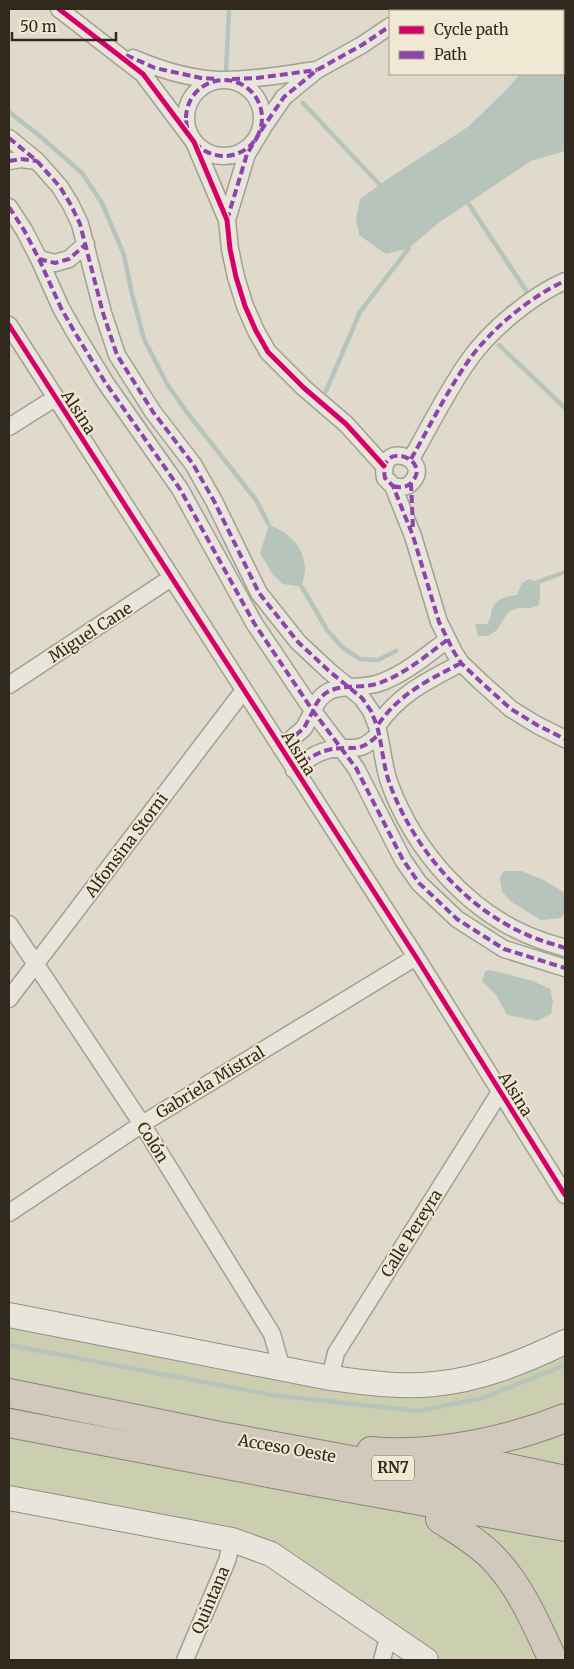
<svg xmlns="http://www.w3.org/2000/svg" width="574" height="1669" font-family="Merriweather,serif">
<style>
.green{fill:#ccceb0}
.water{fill:#b6c4bc}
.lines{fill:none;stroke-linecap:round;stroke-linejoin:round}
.stream{stroke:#b6c4bc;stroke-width:4.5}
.street-casing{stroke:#a49f94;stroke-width:19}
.secondary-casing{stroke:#948f85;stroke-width:26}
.highway-casing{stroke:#8a857b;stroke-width:30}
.street{stroke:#e8e5dc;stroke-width:16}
.secondary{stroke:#e8e5dc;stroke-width:24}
.highway{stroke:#d1cabc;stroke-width:28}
.quiet{stroke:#8e44ad;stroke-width:4;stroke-dasharray:8 4;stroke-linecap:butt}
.cycleway-casing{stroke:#f0e8d2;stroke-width:8}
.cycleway{stroke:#d6006c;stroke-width:5}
.labels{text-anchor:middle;stroke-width:4;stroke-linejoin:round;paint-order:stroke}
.shield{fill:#f0e8d2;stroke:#6a6254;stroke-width:1}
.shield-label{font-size:15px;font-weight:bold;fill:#31281e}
.street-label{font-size:16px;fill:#31281e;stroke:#f0e8d2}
</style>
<rect width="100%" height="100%" fill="#dfdacb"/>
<path class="green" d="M9,1323l352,66 204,-40v311h-126l-163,-113 -267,-58z"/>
<path class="water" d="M565,21v130l-34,10 -94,63 -28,24 -23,6 -27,-19 -3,-16 4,-20 32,-23 76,-49 40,-39 12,-14h43v-50z
M269,525c19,7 34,20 36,42 0,6 -2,13 -3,20l-19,-3 -10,-9 -13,-22z
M530,579l8,3 2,4v9l-1,10 -9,3h-11l-10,3 -12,19 -9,6h-10l-3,-12h12c5,-7 3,-9 5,-15 4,-10 15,-13 25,-14l5,-12z
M504,871h17l23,9 21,13v21l-5,4 -19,2 -28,-17 -11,-11 -2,-14z
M491,970l42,11 17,8 3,12 -2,13 -14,7 -30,-6 -11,-20 -14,-14 3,-10z"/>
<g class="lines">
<path class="stream" d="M226,71l3,-62
M303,103l77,82
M9,112l32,25 41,36 20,30 22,52 8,39 12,45 23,45 19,27 70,89 13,25
M468,203l61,92
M499,345l66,63
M326,391l34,-79 49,-64
M538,582l27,-10
M302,587l25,43 16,18 17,11 18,1 18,-9
M9,1345l263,50 146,16 65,-13 82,-33"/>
<defs>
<path id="street" d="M59,9l84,65 51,68 33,78 3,29 6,28 9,29 11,25 12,21 36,36 42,36 38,42
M408,11l3,-2
M133,58c28,12 61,22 92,22 31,0 61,-6 92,-10
M186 118a38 38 0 1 1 76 0a38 38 0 1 1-76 0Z
M9,138l28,23 23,26 11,18 9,19 23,89 14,42 36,57 40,52 21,37 45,92 39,49 31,29 33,27 9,13 6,15
M9,161l12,-2 16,2
M9,207l15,23 15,29 22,49 13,23 31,51 75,107 74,134 59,88 -9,17 -23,20
M227,220l20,-66 17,-28 20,-29 33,-27 45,-25 28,-19
M39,259l16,4 14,-4 17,-15
M9,325l407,632 149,238
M9,427l46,-29
M411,459c19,-33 36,-68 58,-99 21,-30 62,-64 96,-79
M393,486c7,2 14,2 19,-4 21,-24 -35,-43 -27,-4l8,8 20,50 26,86 15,30 7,11 21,20 29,26 26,16 28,14
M447,640c-20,15 -41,33 -65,42 -26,11 -56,-6 -69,29l43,57 47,92 16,23 38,36 47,30 61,19
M461,663c-34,18 -61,30 -84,63 5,18 6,38 12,56 25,69 81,133 151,158 8,3 17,5 25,8
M9,685l162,-107
M294,770c11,-9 21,-17 34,-20 25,-6 29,6 51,-16
M9,924l133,200 130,210 10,35
M9,999l235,-309
M9,1213l133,-89 274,-167
M330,1378l6,-25 164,-261
M185,1660l42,-99 5,-21
M382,1660l7,-26"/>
<path id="secondary" d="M9,1315l321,63c34,4 69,10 104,6 46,-4 89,-22 131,-42
M9,1498l223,42 39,14 155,106"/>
<path id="highway" d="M9,1393l211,43 345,63
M9,1423l296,57 260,47
M371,1451c61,6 137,-10 194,-33
M446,1460l58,7 61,13
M440,1519c18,12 38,23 53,39 28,29 43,66 60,102"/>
</defs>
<use href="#street" class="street-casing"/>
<use href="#secondary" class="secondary-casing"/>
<use href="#highway" class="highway-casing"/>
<use href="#street" class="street"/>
<use href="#secondary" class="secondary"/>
<use href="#highway" class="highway"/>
<path class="quiet" d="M408,11l3,-2
M126,55l29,13 46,10 16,1
M232,79l25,-1 60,-8
M186 118a38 38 0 1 1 76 0a38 38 0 1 1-76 0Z
M9,138l28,23 23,26 11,18 9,19 23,89 14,42 36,57 40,52 21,37 45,92 39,49 31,29 33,27 9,13 6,15
M9,161l12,-2 16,2
M9,207l15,23 15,29 22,49 13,23 31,51 75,107 74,134 59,88 -9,17 -23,20
M227,220l20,-66 17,-28 20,-29 33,-27 45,-25 28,-19
M39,259l16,4 14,-4 17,-15
M411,459c19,-33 36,-68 58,-99 21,-30 62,-64 96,-79
M411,483l2,45
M393,486c7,2 14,2 19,-4 21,-24 -35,-43 -27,-4l8,8 20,50 26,86 15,30 7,11 21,20 29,26 26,16 28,14
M447,640c-20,15 -41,33 -65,42 -26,11 -56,-6 -69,29l43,57 47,92 16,23 38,36 47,30 61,19
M461,663c-34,18 -61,30 -84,63 5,18 6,38 12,56 25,69 81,133 151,158 8,3 17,5 25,8
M294,770c11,-9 21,-17 34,-20 25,-6 29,6 51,-16"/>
<defs>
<path id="cycleway" d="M59,9l84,65 51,68 33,78 3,29 6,28 9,29 11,25 12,21 36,36 42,36 38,42
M9,325l407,632 149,238"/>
</defs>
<use href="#cycleway" class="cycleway-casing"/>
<use href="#cycleway" class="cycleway"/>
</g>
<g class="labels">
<rect class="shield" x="372" y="1455.5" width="42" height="25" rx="4"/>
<g class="shield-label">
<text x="393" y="1473">RN7</text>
</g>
<g class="street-label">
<text transform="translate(79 412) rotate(57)" y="6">Alsina</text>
<text transform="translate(90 632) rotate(-33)" y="6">Miguel Cane</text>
<text transform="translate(299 753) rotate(58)" y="6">Alsina</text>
<text transform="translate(126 845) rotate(-53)" y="6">Alfonsina Storni</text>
<text transform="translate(210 1082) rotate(-31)" y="6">Gabriela Mistral</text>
<text transform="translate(516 1094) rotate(58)" y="6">Alsina</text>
<text transform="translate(153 1142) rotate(58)" y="6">Colón</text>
<text transform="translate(411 1233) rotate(-58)" y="6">Calle Pereyra</text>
<text transform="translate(287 1448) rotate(10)" y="6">Acceso Oeste</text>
<text transform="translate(210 1600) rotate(-67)" y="6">Quintana</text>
</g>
</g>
<rect width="574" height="1669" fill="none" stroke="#31281e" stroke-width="20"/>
<rect x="389" y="10" width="175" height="65" fill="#f0e8d2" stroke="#a49b8a"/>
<rect x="399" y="26" width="25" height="8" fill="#d6006c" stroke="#a49b8a"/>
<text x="434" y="35" font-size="15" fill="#31281e">Cycle path</text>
<rect x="399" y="51" width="25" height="8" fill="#8e44ad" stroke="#a49b8a"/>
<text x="434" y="60" font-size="15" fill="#31281e">Path</text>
<path d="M12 32v8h104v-8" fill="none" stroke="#31281e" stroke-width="2.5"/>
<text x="20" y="32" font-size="15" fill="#31281e" stroke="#f0e8d2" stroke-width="4" paint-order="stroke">50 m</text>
</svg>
